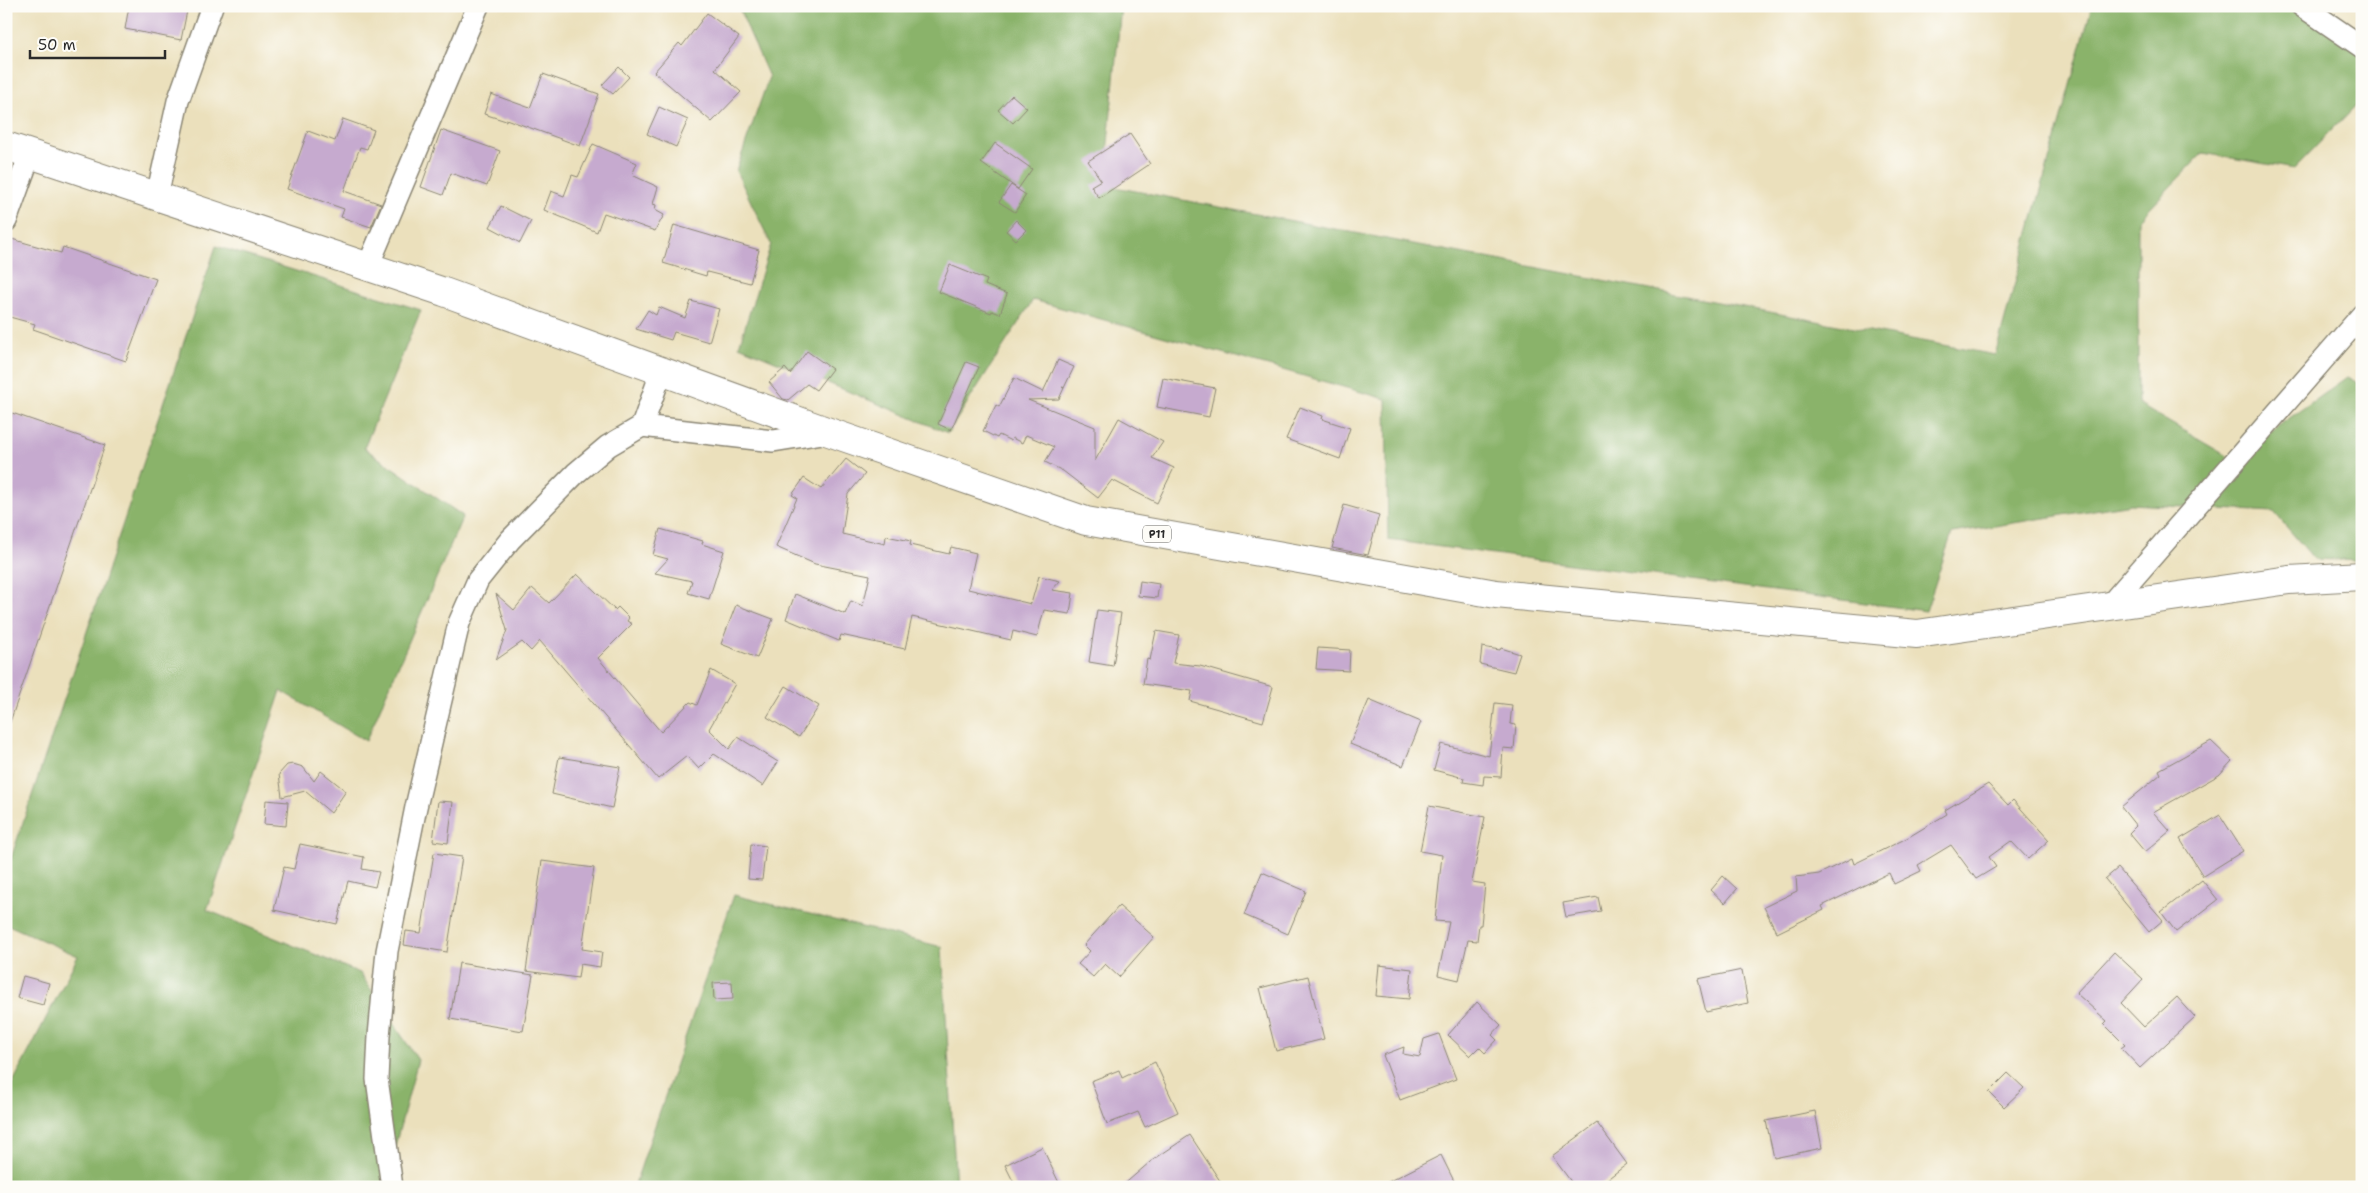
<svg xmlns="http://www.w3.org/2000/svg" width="2368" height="1193" font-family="'Shantell Sans',sans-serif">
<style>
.forest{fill:#8ab36a;stroke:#5a6f4a}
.building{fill:#c6aacf}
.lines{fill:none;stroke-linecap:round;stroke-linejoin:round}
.minor-casing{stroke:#8b8674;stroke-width:24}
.major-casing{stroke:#8b8674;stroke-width:30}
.minor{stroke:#fff;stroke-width:21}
.major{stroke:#fff;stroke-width:28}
.labels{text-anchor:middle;stroke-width:5;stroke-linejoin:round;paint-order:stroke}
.shield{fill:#fdfcf7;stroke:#6a6a68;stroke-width:1}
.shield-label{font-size:11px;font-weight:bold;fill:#2b2b2b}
</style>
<rect width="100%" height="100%" fill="#fdfcf7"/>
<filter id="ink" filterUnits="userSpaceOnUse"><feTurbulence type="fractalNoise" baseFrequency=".02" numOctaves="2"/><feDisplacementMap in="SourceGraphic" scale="10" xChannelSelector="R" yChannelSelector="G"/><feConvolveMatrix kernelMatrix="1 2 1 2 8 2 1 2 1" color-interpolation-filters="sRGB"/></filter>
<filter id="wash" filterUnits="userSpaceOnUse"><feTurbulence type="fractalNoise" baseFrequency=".0096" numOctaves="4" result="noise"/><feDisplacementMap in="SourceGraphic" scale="20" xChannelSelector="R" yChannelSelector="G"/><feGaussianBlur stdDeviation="1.12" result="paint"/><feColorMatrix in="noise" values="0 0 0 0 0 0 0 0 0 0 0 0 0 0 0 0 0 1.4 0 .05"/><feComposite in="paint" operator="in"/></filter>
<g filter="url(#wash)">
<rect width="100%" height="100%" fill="#ebe0bc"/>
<path class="forest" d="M738,6h383l-17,179 891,170 97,-349h228l42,33v60l-68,70 -91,-16 -65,67v184l94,55 115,-82 15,8v176l-48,-2 -40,-47 -143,-8 -179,29 -26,78 -538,-71 -2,-141 -353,-99 -85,133 -209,-87 32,-102 -35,-73 33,-94z
M216,246l205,64 -57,138 99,68 -97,225 -85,-50 -74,219 153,63 58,87 -34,127h-378v-91l72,-140 -72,-32v-51z
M734,895l208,52 14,240h-322z"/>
<g id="blocks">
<path class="building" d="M129,6h59l-7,34 -56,-11z
M707,13l32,24 -24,32 26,23 -29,30 -58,-50 25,-29 3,3z
M619,67l10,10 -16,17 -11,-9z
M543,74l56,20 -19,52 -74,-27v2l-22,-7 7,-20 39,14z
M1012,95l15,13 -14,15 -15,-13z
M659,107l29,13 -12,27 -29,-13z
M343,119l31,11 -7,19 -7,-2 -16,44 37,13 -10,23 -30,-10 3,-8 -57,-20 21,-58 27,10z
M441,130l59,21 -13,35 -36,-13 -8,22 -22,-8z
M1130,134l20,30 -51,34 -8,-12 10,-6 -13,-19z
M995,143l37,26 -14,20 -37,-26z
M593,144l44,19 -5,12 26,12 -5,17 3,1 -1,5 9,5 -9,16 -51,-18 -7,19 -53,-22 7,-19 13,5 8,-21 6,2z
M1011,185l15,10 -11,17 -16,-10z
M501,206l30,15 -11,22 -30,-16z
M1016,220l10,10 -10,10 -10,-9z
M674,225l85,25 -9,33 -43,-11 -1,4 -43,-13z
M8,238l53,15 2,-6 93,32 -30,82 -93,-32 2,-5 -29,-8v-70z
M950,265l37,15 -2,5 22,9 -7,20 -8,-3 -1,2 -52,-21z
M691,301l28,8 -10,33 -35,-10 -3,8 -35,-11 12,-19 8,5 3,-8 26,11z
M807,351l25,18 -16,21 -9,-6 -19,16 -5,-1 -14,-17 16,-14 5,6z
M1058,360l16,7 -10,21 -2,-1 2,1 -5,11 -31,1 67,27v34l24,-43 44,24 -11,16 22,10 -17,35 -45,-23 -14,18 -35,-27 -18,-9 9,-15 -28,-12 -4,8 -10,-5 -1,3 -12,-6 -2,3 -14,-7 13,-26 3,2 15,-29 29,14z
M966,362l13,5 -28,63 -13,-6z
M1163,378l52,10 -6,29 -52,-10z
M1300,407l23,9 -1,3 28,9 -10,31 -54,-20z
M12,413l93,32 -96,280h-3v-292z
M846,459l19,15 -17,20 -6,40 43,10 1,-8 25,5 -1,4 39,9 2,-7 25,6 -8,36 63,15 8,-28 21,5 -8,9 21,3 -3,21 -26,-4 -7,27 -24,-6 -2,9 -99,-23 -7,32 -64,-14 -2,6 -53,-22 9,-25 50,20 6,-13 12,5 7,-31 -55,-11 -39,-17 21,-49 -5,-3 12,-17 17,11z
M1344,505l35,10 -11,40 -36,-7z
M660,529l43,12 -1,3 22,7 -15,48 -21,-6 4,-12 -37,-8 13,-14 -15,-4z
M577,574l38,36 3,-3 11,11 -2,3 5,3 -34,34 63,74 29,-30 7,3 14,-35 24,14 -26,45 20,20 9,-12 40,25 -15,24 -49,-32 -15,15 -12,-13 -29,23 -118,-138 -9,10 -9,-9 -26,18 11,-30 -11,-36 18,16 18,-22 17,15z
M1140,581l19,3 -2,14 -19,-2z
M736,605l37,14 -16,39 -36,-14z
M1097,610l24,3 -8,53 -24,-4z
M1156,631l23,4 -6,28 27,3 73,21 -10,35 -73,-21 2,-10 -49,-7 4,-25 3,1z
M1482,647l18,3 1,-2 19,6 -6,18 -34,-8z
M1318,648l32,2 -1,21 -33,-2z
M786,686l33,20 -20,31 -32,-20z
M1369,700l52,22 -18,44 -53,-22z
M1495,703l17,2 -2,19 6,1 -2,24 -11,-1 -2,29 -17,-1 -1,9 -20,-3 1,-4 -30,-8 7,-26 48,12z
M2211,741l21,20 -13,14 -66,37 17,19 -25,21 -16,-19 7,-7 -15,-19 40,-33 -2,-4z
M559,757l61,10 -8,41 -60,-14z
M293,764l10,3 11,14 7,-10 25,20 -15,22 -26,-22 -23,6 -3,-23 8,-9z
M1988,784l20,21 5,-5 36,40 -21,19 -17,-18 -22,16 7,10 -20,12 -25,-34 -33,20 3,6 -27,13 -5,-11 -67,33 2,4 -47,23 -13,-26 33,-16 -1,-14 23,-3 33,-16 2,6 53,-26 40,-24 -2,-4z
M266,800l22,2 -2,24 -22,-2z
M438,801l15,1 -5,41 -15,-2z
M1429,806l56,11 -13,65 13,2 -4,41h-2l-2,16 -9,-1 -9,40 -21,-5 11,-53 -14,-1 7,-66 -22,-4z
M2220,815l23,36 -40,25 -23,-37z
M300,844l64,13 -2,12 17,3 -4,15 -27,-6 -11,43 -63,-14 10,-43 10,2z
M751,844l15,2 -4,34 -14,-1z
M434,853l28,4 -15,95 -43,-7 2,-14 15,2z
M542,861l52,7 -12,81 20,3 -2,15 -20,-3 -2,14 -52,-7z
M2118,868l45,52 -14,12 -44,-53z
M1262,872l44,19 -18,43 -44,-19z
M1723,876l14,13 -12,14 -14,-13z
M2202,880l16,20 -42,32 -15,-20z
M1598,897l3,14 -35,6 -3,-14z
M1119,906l35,31 -35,40 -14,-13 -12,13 -15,-13 12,-13 -6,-6z
M2114,952l29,27 -22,24 23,24 33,-30 18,20 -55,51 -19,-20 4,-3 -21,-21 3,-3 -31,-28z
M459,963l74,12 -10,56 -73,-12z
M1379,965l33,4 -3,30 -33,-3z
M1742,970l6,33 -42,9 -8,-33z
M23,976l26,7 -6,22 -26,-7z
M1308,976l16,63 -48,12 -16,-63z
M732,982l1,17 -19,1 -1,-17z
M1477,1002l24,23 -9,10 5,5 -12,13 -6,-6 -9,9 -22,-21z
M1439,1034l17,45 -56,21 -17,-45 21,-8 -1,7 17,3 4,-18z
M1155,1062l23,50 -33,15 -7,-15 -31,12 -16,-43 28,-11 3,8z
M2008,1073l16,15 -20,19 -15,-15z
M1815,1111l7,37 -48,10 -8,-37z
M1597,1123l30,41 -30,23h-22l-23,-31z
M1190,1135l34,52h-103l29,-25z
M1042,1147l19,40h-45l-11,-22z
M1441,1155l16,32h-79z"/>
</g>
</g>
<g filter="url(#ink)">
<use href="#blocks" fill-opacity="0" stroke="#8b8674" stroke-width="1"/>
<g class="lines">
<defs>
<path id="minor" d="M2302,6l60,41
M157,196l21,-95 34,-95
M6,221l24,-67
M368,266l110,-260
M642,426l20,-56
M2109,606l253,-291
M392,1187l-15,-108 2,-43 8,-85 29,-144 43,-184 19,-43 32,-40 66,-67 32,-27 34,-20 131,15 56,-9"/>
<path id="major" d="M6,146l438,146 385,140 257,89 410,73 421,40 372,-54 73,-4"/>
</defs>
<use href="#minor" class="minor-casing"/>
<use href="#major" class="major-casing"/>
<use href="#minor" class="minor"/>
<use href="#major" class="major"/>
</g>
</g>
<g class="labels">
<rect class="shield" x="1143" y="525.5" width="28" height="17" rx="4"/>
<g class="shield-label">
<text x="1157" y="538">P11</text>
</g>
</g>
<rect width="2368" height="1193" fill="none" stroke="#fdfcf7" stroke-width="25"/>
<path d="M30 50v8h135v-8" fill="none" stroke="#2b2b2b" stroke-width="2.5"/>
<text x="38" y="50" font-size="15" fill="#2b2b2b" stroke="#fdfcf7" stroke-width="4" paint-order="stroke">50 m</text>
</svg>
